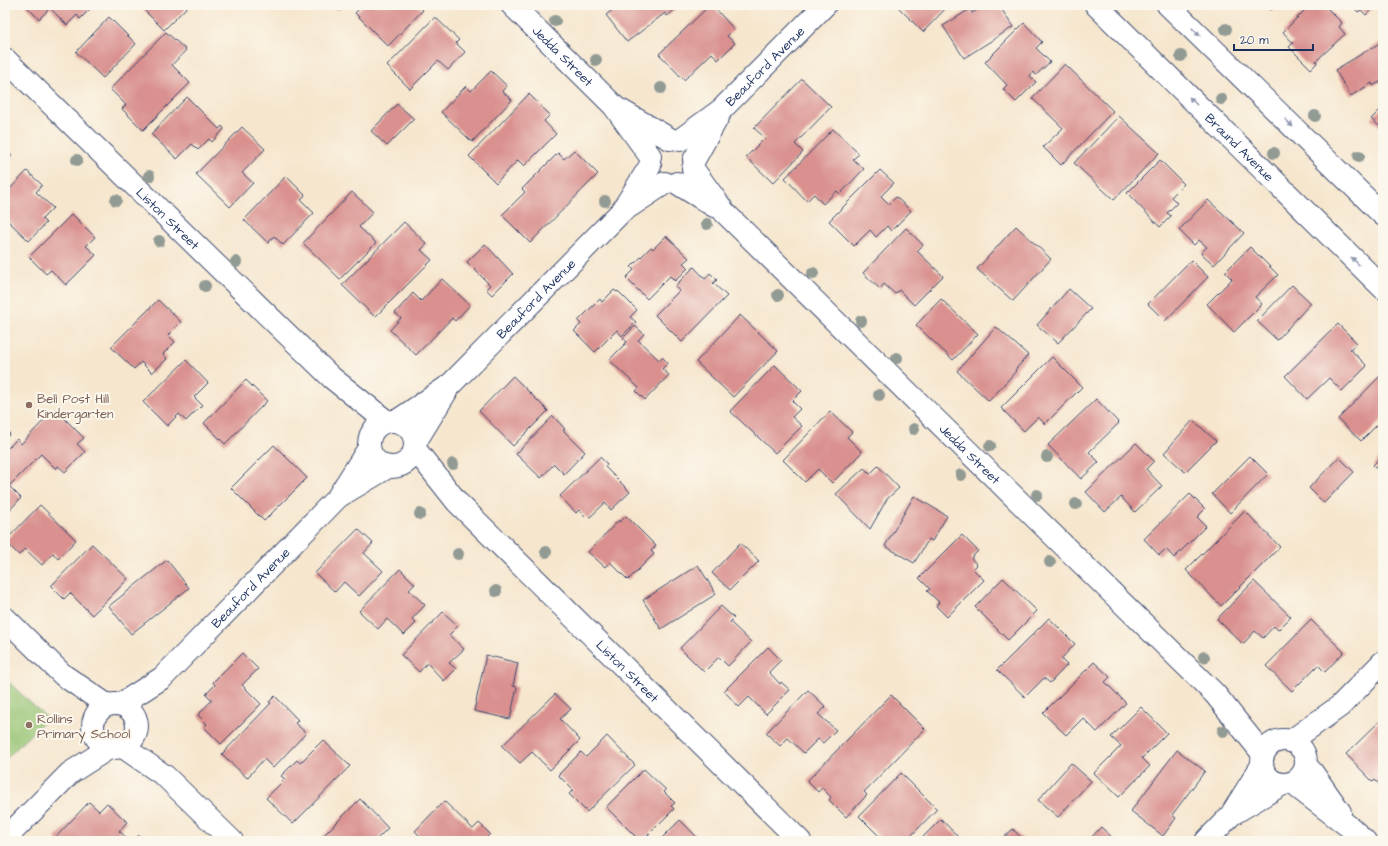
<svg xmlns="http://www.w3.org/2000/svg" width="1388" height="846" font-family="'Architects Daughter',sans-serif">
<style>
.green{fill:#97c473;stroke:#597a68}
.building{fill:#d9908e}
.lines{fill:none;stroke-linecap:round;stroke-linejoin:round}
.street-casing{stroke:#3c4a6f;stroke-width:24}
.secondary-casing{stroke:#3c4a6f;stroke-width:24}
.street{stroke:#fff;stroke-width:22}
.secondary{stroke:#fff;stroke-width:22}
.tree{fill:#929a94}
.oneway{fill:#8d97ae}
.education-dot{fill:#8d6e63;stroke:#fbf7ec;stroke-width:1.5}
.labels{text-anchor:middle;stroke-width:4;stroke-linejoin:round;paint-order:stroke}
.street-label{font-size:13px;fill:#1b2f5e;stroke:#fbf7ec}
.education-label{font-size:13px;fill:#785e54;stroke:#fbf7ec;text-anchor:start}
</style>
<rect width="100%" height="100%" fill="#fbf7ec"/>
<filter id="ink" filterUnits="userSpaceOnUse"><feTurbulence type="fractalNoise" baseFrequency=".025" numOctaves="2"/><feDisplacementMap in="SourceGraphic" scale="8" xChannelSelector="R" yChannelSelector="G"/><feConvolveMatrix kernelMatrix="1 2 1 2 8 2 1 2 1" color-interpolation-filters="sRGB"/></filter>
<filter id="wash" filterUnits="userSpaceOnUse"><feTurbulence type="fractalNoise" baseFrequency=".012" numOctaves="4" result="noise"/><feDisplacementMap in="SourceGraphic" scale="16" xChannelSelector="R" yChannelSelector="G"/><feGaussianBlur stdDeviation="0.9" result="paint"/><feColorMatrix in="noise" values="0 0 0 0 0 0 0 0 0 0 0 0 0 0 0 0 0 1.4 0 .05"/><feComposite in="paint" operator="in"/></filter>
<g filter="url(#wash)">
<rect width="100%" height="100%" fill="#f6e6ce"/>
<path class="green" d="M5,679l42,39 -42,42z"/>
<g id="blocks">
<path class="building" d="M25,5h63l3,3 -11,11 -3,-4 -10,10 -17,-17 -11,11z
M139,5h50l-25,25z
M330,5h12l-3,5z
M363,5h55l5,5 -35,36 -33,-33z
M619,5h62l-14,11 -2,-3 -38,29 -21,-27z
M710,5h2l22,24 -7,7 8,7 -17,17 -6,-7 -28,27 -25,-26z
M896,5h53l-26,27z
M986,5h13l14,22 -49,31 -21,-32 27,-17 2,4z
M1266,5h11l-6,5z
M1310,5h14l18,18 -3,4 6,7 -29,27 1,2 -6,6 -22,-22 4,-4 -10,-11z
M1351,5h25l-10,10 -5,-5 -3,2z
M109,17l27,27 -33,34 -27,-26z
M435,17l24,23 -3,3 9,9 -17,18 -10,-9 -28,28 -23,-23z
M1024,23l18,19 -6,6 14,14 -14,13 -3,-3 -3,4 6,6 -20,20 -13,-13 4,-4 -22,-23z
M166,32l20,18 -14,15 18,18 -47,47 -21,-21 4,-4 -16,-16z
M1383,41v39l-10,6 -1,-3 -21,13 -16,-26z
M1065,64l48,47 -52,54 -18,-18 20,-19 -31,-30z
M491,71l16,15 -5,5 10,9 -40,42 -31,-30 25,-26 5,5z
M802,79l29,28 -36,37 8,8 -30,31 -27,-26 19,-19 -11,-10z
M529,94l21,21 -6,6 12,13 -32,32 -6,-6 -22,23 -27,-27z
M187,97l32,32 3,-3 2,3 -12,13 -3,-3 -11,11 -6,-6 -15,15 -26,-25z
M397,104l17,15 -27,27 -16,-15z
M1383,107v22l-12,-10z
M1119,116l40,37 -45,47 -40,-37z
M242,127l23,22 -23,24 11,10 -23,24 -34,-33z
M833,129l26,25 -6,5 11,10 -24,25 -3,-3 -14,13 -9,-10 -7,7 -22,-23z
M5,150l7,5 -7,10z
M574,150l24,24 -68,69 -28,-28 23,-23 -3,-3 36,-36 6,6z
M1160,160l24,24 -13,13 6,6 -10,10 4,3 -11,11 -33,-34z
M880,170l14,13 -13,13 8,8 7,-7 15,14 -20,20 -4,-5 -11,11 -6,-7 -16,16 -25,-25z
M27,171l15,14 -6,7 17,16 -11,11 4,4 -17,18 -24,-23v-24z
M286,176l19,19 -4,5 13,13 -31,32 -9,-9 -6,7 -24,-23z
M352,192l21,20 -14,15 17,16 -36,36 -37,-36z
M1208,200l36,33 -30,32 -13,-12 6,-6 -8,-7 -5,5 -15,-15z
M72,214l23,23 -9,9 10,9 -30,30 -15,-15 -5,4 -17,-17z
M404,222l23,22 -6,6 11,10 -57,57 -33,-32z
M1016,226l35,33 -38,42 -36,-32z
M906,228l17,17 -6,6 26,25 -29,29 -15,-15 -4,4 -11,-10 -4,5 -17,-16z
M666,236l23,22 -6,5 5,5 -13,13 -5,-5 -23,23 -21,-21 8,-8 -3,-3 20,-20 2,2z
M485,244l28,30 -21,21 -6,-6 4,-4 -23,-23z
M1250,247l28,28 -23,22 7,7 -28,28 -27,-28 25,-25 -7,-7z
M1191,260l17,17 -43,44 -17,-17z
M694,267l11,12 5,-6 7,7 -4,3 14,13 -45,46 -27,-27 24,-24 -4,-5z
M442,279l28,26 -15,16 -3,-3 -36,37 -26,-25 11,-12 -6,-5 18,-20 8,8z
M1292,285l19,18 -34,37 -20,-19z
M1069,289l22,20 -33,34 -21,-18z
M614,290l3,2 1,-1 19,19 -7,7 6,5 -14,14 -5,-6 -22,22 -21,-21 7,-7 -3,-3 22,-22 2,3z
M941,299l37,35 -25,26 -37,-35z
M158,300l23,22 -13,13 7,7 -12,12 4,5 -15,14 -11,-11 -7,7 -23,-22z
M740,315l38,36 -45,46 -37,-35z
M1338,324l19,19 -7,6 17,17 -25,25 -13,-13 -22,21 -22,-23z
M635,326l9,8 -6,6 21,20 3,-3 6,6 -6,6 7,6 -24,25 -9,-9 3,-3 -30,-28 18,-18 -4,-4z
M996,327l32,28 -13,15 1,1 -27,30 -32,-30z
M1052,357l30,30 -37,37 -7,-7 -14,14 -23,-23z
M186,360l22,23 -14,14 8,8 -16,16 -7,-7 -12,12 -24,-24z
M775,365l27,26 -10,10 8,8 -8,8 10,9 -27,27 -45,-42z
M1382,374l1,2v43l-22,22 -23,-22z
M513,376l35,35 -35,35 -34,-35z
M246,380l21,21 -42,43 -21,-21z
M1096,399l23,24 -30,29 10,10 -18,17 -33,-34z
M55,409l29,29 -7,6 8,8 -20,20 -7,-6 -2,3 -15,-15 -32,32 12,12 -16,17v-64l12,-12 4,5z
M830,411l22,21 -5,5 15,15 -30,31 -14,-14 -13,13 -22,-22z
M553,416l12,13 -2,1 22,22 -21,22 -10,-10 -13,14 -25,-24z
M1193,420l23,21 -31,31 -21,-19z
M5,429l5,5 -5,5z
M1136,443l18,18 -8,8 16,17 -27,26 -14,-15 -16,15 -19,-20z
M274,445l33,33 -43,43 -33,-33z
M1383,455v20l-10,-10z
M1250,456l18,18 -38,39 -18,-19z
M600,457l7,7 -2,3 25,25 -19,18 -6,-7 -17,16 -9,-9 -3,3 -16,-17z
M1339,457l15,15 -30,31 -15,-15z
M878,466l21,22 -12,11 -17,30 -34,-35 28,-26 6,6z
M1190,494l15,15 -8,8 9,9 -32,32 -8,-9 -7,6 -15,-16z
M914,496l33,20 -15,25 -3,-2 -15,24 -29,-17z
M40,505l36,35 -18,19 -5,-6 -11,12 -17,-16 -6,6 -14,-14z
M1245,511l35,36 -59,59 -35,-36z
M626,516l30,30 -5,5 3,3 -26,26 -18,-18 -5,5 -17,-15 31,-32 1,2z
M358,529l15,14 -9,10 19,18 -24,25 -15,-14 -9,10 -20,-19z
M962,535l16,16 -7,7 6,7 -4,4 11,11 -37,37 -11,-11 3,-4 -12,-11 3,-2 -11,-11z
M740,543l19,18 -29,29 -18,-17z
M92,544l36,35 -36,36 -22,-22 -6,6 -13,-13z
M167,560l22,28 -58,46 -22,-28z
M698,565l18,29 -55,35 -18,-29z
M400,569l15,15 -6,6 16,15 -13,14 4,4 -12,12 -17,-16 -9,10 -19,-18z
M1003,578l34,33 -29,29 -33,-33z
M1254,581l37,36 -13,13 -4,-4 -11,12 -8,-7 -12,13 -26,-25z
M721,606l13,12 -4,4 21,20 -23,24 -9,-9 -15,15 -24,-24z
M443,612l15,14 -9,9 15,14 -15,14 7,6 -12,12 -17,-18 -8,9 -18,-17z
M1049,618l26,26 -14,15 6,6 -17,18 -6,-5 -19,19 -28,-27z
M1311,620l33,32 -19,20 -7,-7 -26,26 -26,-25z
M768,647l13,13 -12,12 11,12 1,-2 9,8 -24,24 -17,-17 -10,10 -15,-16z
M242,653l16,16 -16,16 19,19 -40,40 -17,-17 3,-3 -9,-9 14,-15 -6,-6 9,-9 -2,-3z
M486,655l32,8 -5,23 4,1 -7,32 -36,-8z
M1094,662l16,15 -5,5 21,21 -29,29 -14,-14 -17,17 -23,-22z
M808,690l18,17 -8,7 18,16 -13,13 -5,-4 -14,14 -16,-15 -8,8 -14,-13z
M555,694l16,15 -11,10 20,21 -30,30 -18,-18 -12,11 -18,-17z
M891,695l34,34 -61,63 3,3 -21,22 -17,-17 2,-3 -9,-9 -4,4 -11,-11z
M275,696l23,24 -3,3 11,10 -33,35 -9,-9 -17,19 -25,-24 49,-51 -2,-1z
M1141,707l26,26 -25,25 8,8 -31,31 -25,-24 27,-27 -10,-9z
M1382,719l1,1v68l-8,-8 -2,2 -27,-28z
M607,736l28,29 -48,47 -18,-18 4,-4 -15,-15 23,-23 5,5z
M323,740l27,26 -57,58 -27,-26 19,-19 -4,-3 16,-16 3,3z
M1177,750l28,21 -33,44 4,3 -13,18 -32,-25z
M1071,763l20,18 -33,36 -20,-17z
M644,769l22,21 -2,2 11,11 -4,3 3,3 -32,32h-2l-34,-34z
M901,773l36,36 -31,32h-22l-25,-25z
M360,799l28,29 -13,13h-57z
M444,801l29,28 6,-6 11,11 -7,7h-62l2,-2 -8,-8z
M89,802l10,9 8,-8 20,19 -8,9 8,7 -2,3h-67l-3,-3z
M941,819l21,22h-43z
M680,820l21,21h-42z
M1101,827l15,14h-28z
M1013,829l11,12h-24z
M139,835l6,6h-12z"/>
</g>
</g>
<g filter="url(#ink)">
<use href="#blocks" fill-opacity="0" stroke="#3c4a6f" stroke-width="1"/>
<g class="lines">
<defs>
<g id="street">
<path id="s1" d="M512,5l102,101 36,50"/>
<path id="s2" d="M5,59l327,319 54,43"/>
<path d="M620,110l50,29"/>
<path id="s3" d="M680,140l41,-30 104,-105"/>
<path d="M694,160l25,-45"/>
<path id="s4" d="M693,169l32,44 490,481 48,60"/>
<path d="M677,183l37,23"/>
<path d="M625,206l25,-40"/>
<circle cx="392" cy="444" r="23"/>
<path id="s5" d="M397,421l53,-36 171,-173 44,-29"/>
<path d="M416,441l30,-49"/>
<path id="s6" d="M415,449l42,53 343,339"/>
<path d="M341,495l47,-28"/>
<path d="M5,618l58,57 44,30"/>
<circle cx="115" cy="726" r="22"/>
<path id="s7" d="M121,704l41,-26 176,-181 31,-49"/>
<circle cx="1284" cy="762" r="22"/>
<path d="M1291,741l49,-35 43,-44"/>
<path d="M123,747l42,29 67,65"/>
<path d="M1306,766l6,6 28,40"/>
<path d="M1292,783l60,46 13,12"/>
<path d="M1234,813l47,-28"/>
<path d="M5,839l65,-66 39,-25"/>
<path d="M1206,841l25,-26 31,-50"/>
</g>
<g id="secondary">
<path id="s8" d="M1096,5l287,283"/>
<path d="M1168,5l215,210"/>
</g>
</defs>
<use href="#street" class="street-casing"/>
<use href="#secondary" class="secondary-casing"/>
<use href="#street" class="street"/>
<use href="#secondary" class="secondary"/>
</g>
<g class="tree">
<circle cx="555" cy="21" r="6"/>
<circle cx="1226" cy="29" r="6"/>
<circle cx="1181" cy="56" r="6"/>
<circle cx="596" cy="60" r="6"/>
<circle cx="661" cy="88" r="6"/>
<circle cx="1221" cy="99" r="6"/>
<circle cx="1315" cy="116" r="6"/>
<circle cx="1274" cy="153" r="6"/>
<circle cx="1359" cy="156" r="6"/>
<circle cx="77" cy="160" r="6"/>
<circle cx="149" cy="176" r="6"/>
<circle cx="116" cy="200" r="6"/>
<circle cx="605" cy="201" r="6"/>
<circle cx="707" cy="224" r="6"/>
<circle cx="159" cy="241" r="6"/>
<circle cx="236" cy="262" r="6"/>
<circle cx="813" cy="273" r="6"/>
<circle cx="205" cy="286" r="6"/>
<circle cx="778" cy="295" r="6"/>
<circle cx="861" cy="321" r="6"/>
<circle cx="897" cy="358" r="6"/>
<circle cx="879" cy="395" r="6"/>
<circle cx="914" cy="429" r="6"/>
<circle cx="990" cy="446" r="6"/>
<circle cx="1047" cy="457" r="6"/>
<circle cx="453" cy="464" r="6"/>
<circle cx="961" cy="475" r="6"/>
<circle cx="1037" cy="495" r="6"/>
<circle cx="1076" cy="504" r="6"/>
<circle cx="420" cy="514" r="6"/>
<circle cx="546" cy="552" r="6"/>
<circle cx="458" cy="554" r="6"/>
<circle cx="1050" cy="562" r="6"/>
<circle cx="496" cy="591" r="6"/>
<circle cx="1204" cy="657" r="6"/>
<circle cx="1223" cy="731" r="6"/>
</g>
<defs><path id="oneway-solid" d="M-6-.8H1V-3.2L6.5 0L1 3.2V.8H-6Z"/></defs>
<g class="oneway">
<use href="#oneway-solid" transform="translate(1196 32) rotate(44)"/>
<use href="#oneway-solid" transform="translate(1193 101) rotate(-135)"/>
<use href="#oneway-solid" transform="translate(1289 123) rotate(44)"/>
<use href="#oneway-solid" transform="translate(1355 261) rotate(-135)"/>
</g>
</g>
<g class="education-dot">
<circle cx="29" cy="405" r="4"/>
<circle cx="29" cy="725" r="4"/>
</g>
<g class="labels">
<g class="street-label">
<text dy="5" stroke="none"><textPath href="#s1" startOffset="72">Jedda Street</textPath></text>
<text dy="5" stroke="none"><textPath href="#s3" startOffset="113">Beauford Avenue</textPath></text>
<text dy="5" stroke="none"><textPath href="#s8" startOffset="202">Braund Avenue</textPath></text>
<text dy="5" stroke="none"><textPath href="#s2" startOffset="228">Liston Street</textPath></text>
<text dy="5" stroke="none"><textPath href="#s5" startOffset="186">Beauford Avenue</textPath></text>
<text dy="5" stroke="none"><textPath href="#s4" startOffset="398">Jedda Street</textPath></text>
<text dy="5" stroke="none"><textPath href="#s7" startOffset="175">Beauford Avenue</textPath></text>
<text dy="5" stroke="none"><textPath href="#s6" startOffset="308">Liston Street</textPath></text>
</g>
<g class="education-label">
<text x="37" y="403">Bell Post Hill<tspan x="37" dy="15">Kindergarten</tspan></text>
<text x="37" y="723">Rollins<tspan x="37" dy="15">Primary School</tspan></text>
</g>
</g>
<rect width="1388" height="846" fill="none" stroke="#fbf7ec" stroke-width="20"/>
<path d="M1234 44v6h79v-6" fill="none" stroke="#1b2f5e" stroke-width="2"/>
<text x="1240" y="44" font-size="12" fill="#1b2f5e" stroke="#fbf7ec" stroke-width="3" paint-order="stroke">20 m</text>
</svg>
